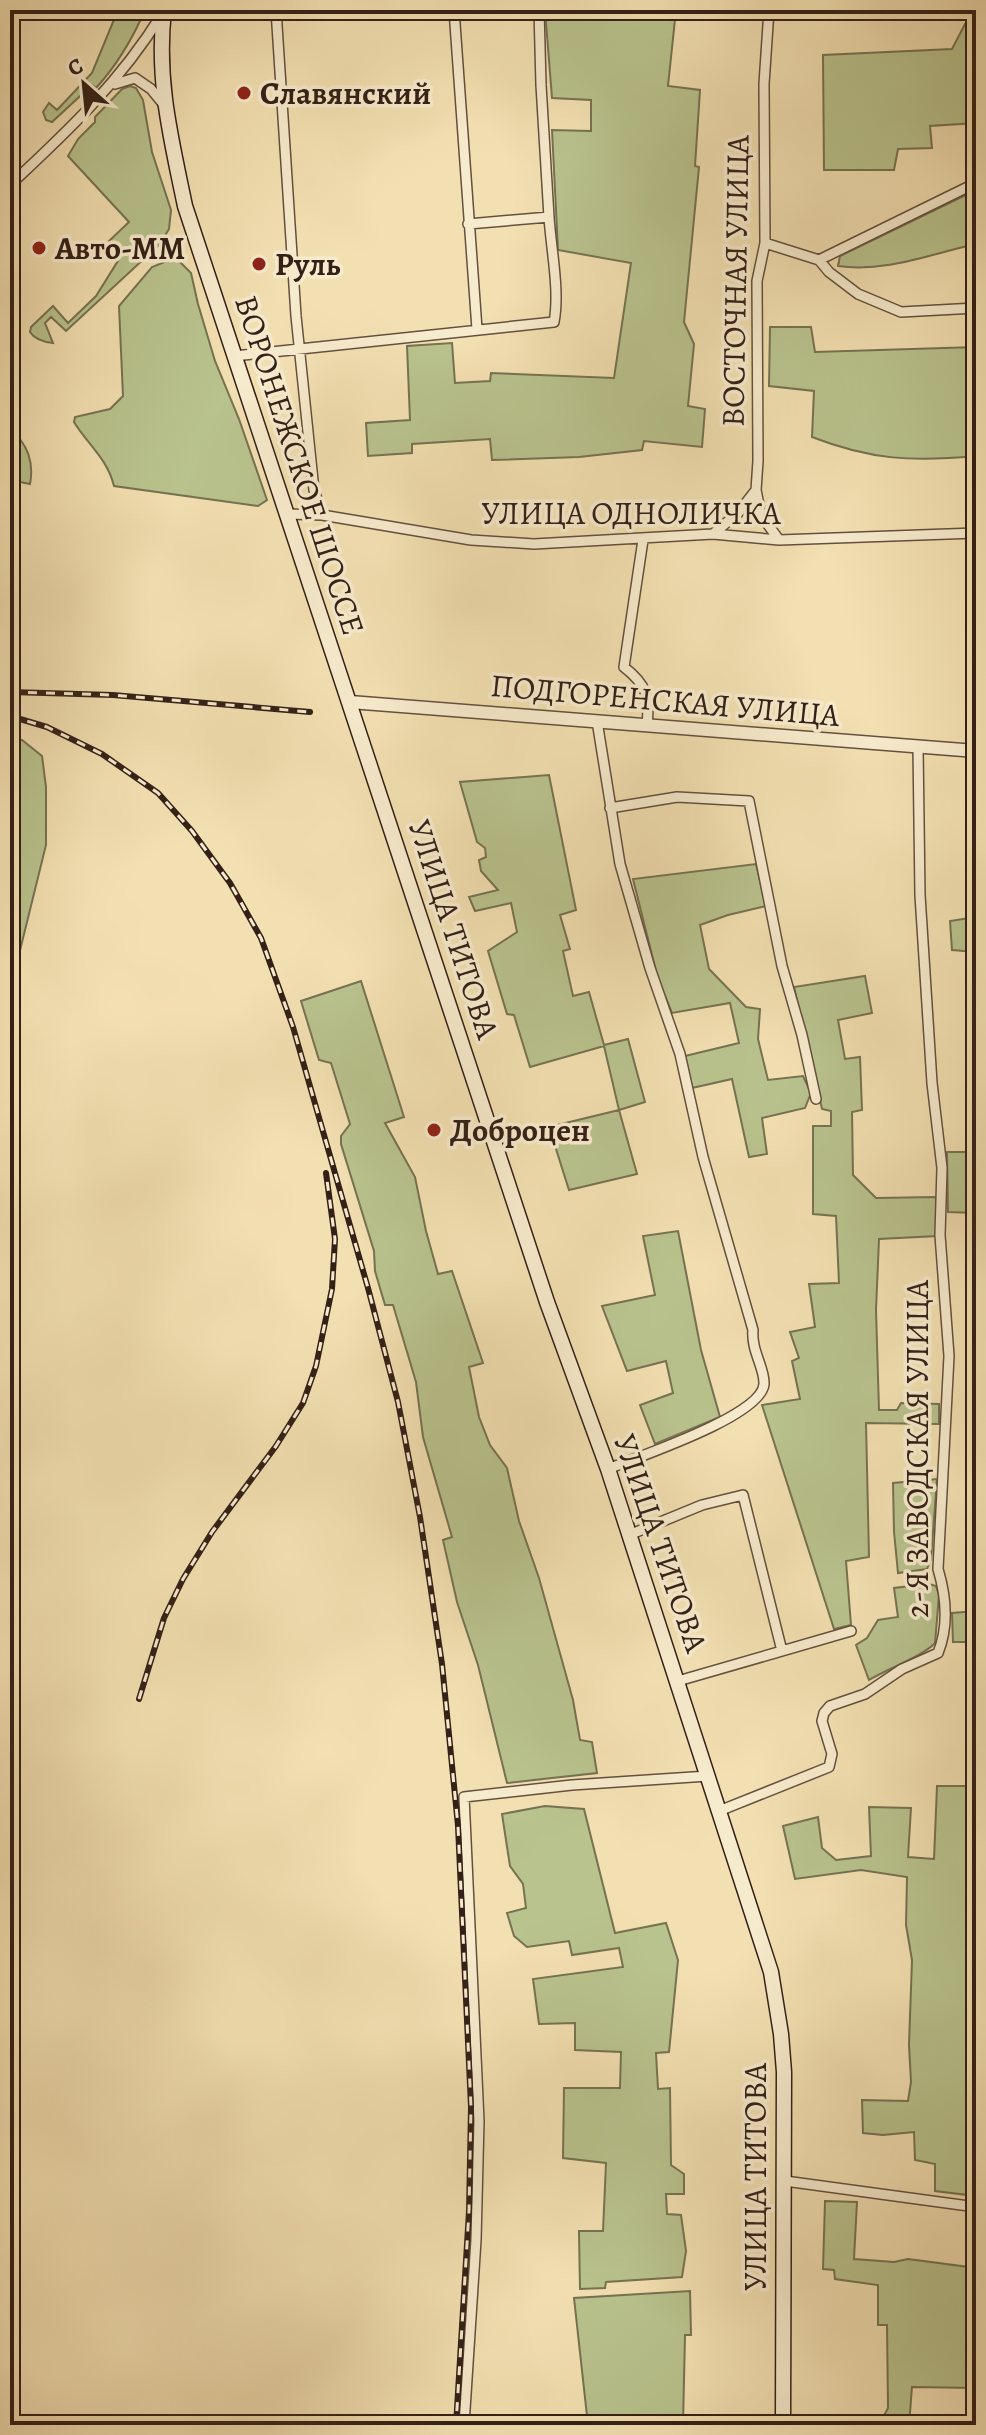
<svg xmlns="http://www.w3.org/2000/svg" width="986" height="2435" font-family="Alegreya,serif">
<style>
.green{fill:#b9c38e;stroke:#767252;stroke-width:2}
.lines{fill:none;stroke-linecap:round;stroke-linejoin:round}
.minor-casing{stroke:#64503e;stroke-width:12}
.tertiary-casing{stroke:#64503e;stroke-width:15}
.secondary-casing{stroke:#342017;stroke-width:17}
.minor{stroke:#f7ebcd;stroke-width:9}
.tertiary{stroke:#f7ebcd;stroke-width:12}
.secondary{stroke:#f7ebcd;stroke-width:14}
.rail-casing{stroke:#342017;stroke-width:6}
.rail{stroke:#f7ebcd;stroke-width:3;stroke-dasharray:9;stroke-linecap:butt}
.poi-dot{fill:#8f2418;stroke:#f7ebcd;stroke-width:3}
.labels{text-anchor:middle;stroke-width:7;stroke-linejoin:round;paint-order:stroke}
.poi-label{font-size:32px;font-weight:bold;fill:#342017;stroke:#f7ebcd;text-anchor:start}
.street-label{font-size:32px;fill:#342017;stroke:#f7ebcd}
</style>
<rect width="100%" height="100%" fill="#f3e0b2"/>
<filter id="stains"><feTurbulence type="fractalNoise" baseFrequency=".0025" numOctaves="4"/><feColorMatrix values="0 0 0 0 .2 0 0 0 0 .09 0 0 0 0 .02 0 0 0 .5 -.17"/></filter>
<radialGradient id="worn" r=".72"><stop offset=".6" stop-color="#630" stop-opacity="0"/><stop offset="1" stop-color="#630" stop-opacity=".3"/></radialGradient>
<path class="green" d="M121,10h24c-13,30 -27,54 -49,78l-4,-3 -40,37 -6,-2 -3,-8 6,-9 8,7 35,-37 21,-51z
M545,10h131l-8,76 32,4 -5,76 4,1 -15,155 10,22 -6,62 17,3 -3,38 -58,-6 -2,9 -63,7 -87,3 -2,-21 -78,5v9l-44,3 -2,-33 44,-3 -3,-74 45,-3 3,40 35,-2 1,-8 123,5 17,-115 -73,-13 -6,-120 39,1v-31l-39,-2z
M965,24h11v99l-46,3 2,22 -34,1 -4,21h-70l-1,-115 129,-6z
M130,86l6,2 7,12 9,52 19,58 -2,19 -9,15 -94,87 -15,-14 -6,6 8,20c-9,-1 -18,-3 -23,-11l1,-5 22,-21 15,17 28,-27 25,-40 -12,-15 20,-19 -61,-66 10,-17 17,-17v-5l27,-28z
M976,190v54c-46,10 -91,29 -138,22l2,-10z
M172,259l7,2 12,12 7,31 17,57 24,58 28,81 -9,6 -144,-20c-7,-28 -26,-41 -40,-64l1,-5 35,-8 13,-13 -4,-90 33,-39z
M770,327h41l4,25 161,-5v109c-63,6 -105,4 -164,-19l2,-46 -45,-5z
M10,430c18,13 24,33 20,54l-20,-4z
M10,739l12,1 20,16 4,31v58l-36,146z
M549,775l27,135 -16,5 10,34 -7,2 10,45 16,-4 15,53 24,-6 17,63 -26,8 18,64 -68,16 -20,-63 70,-17 -15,-64 -74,21 -16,-52 -7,-1 -19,-63 29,-19 -6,-29 -36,8 -6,-14 29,-7 -17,-19 -2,-11 7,-3 -1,-9 -8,-6 -17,-60z
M756,864l10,42 -38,9 -28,10 9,44 37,38 14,2 -2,30 10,41 35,-4 8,17 -6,15 -43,10 5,36 -18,3 -17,-78 -40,9 -7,-32 54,-13 -9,-40 -58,10 -14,-34 -25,-100z
M976,917v35l-24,-2 -2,-29z
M865,976l7,37 -34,7 7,39 15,-2 2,53 -10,2 1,63 23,23 60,-1 1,39 -58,3 -3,71 3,100h18l4,-7 38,1v20l-73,-1 3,134 -23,4 5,64 -17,4 -72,-224 38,-6 -8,-38 7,-3 -9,-26 25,-5 -6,-43 30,-1 -3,-67 -23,-2v-88h18v-15l-9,-2 -28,-122z
M361,981l43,136 -19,6 30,54 11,54 12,43 14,-3 31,92 -14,4 10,50 11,28 17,23 12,53 20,57 34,122 7,40 12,2 5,31 -90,10 -29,-118 -21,-63 -14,-62 9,-3 -29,-100 -7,-55 -23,-77h-8l-10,-34 -1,-20 -33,-107v-8l9,-12 -19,-61 -12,-3 -18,-59z
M947,1152h29v61l-28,-1z
M678,1231l23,119 19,67 -65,27 -15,-39 33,-12 -7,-32 -39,10 -25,-65 53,-11 -12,-59z
M937,1479l-6,80 -4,10 -29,4 -4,-41 -1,-49z
M929,1584l7,2 3,9 -4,48c-12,13 -48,26 -66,37l-13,-35 11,-7 11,-18 20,-3 -4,-29z
M976,1611v31h-23l-1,-29z
M937,1786h39v410l-41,-5v-27l-20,-4 -1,-28 -31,3 -20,-2 -1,-33 46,1 3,-19 -2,-37 3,-85 -6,-35 1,-48 -46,-7 -66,9 -12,-53 35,-9 4,31 14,12 35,-4 -2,-49 42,1 -3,49 26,2z
M545,1806l39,3 31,124 51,-10 12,37 -9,92 -13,1 2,36 12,-1 1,77 13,9v20h-18l1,20 14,1 5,36 -4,26 -76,5 -1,6 -25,1 -1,-58h24l3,-68 -43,-5 1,-70h56l1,-36 -46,-2v-27l-36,1 -6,-45 90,-12 -4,-19 -47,7 -3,-14 -42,6 -13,-11 -7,-23 19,-5 -3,-24 -13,-18 -8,-52z
M825,2201l32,1 -3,57 40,3 14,-3 68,9v120l-64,-1 -3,38h-30l9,-17 -1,-83h-9v-40l-43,-6 -1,-9 -11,-1z
M690,2291l1,44h-6l-2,90h-95l-14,-127z"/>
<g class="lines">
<defs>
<path id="minor" d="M276,10l20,306 18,174 8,25
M454,10l23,319
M115,84l20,-6 16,11 13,16
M10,185c58,-54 110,-103 152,-171
M468,224l81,-7 -8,-132 -2,-75
M765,243l54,17 10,12 29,22 43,18 75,-4
M819,260l157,-77
M234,356l320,-34c6,-31 -3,-73 -5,-105
M756,490l5,25 18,25
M288,514l34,1 149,25 63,4 179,-10 66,6 197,-7
M713,534l25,-21 18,-23 2,-29 -1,-180 8,-38 -1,-159 5,-74
M643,540l-19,127c23,18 26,30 23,58
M597,721l23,143 30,104 30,86 23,103 50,173c-2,21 12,38 11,54 -2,32 -127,73 -156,85
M610,808l67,-11 72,4 33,165 20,69 14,64
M629,1535l73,-30 41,-10 39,156
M678,1681l173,-50
M719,1811l110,-44 3,-13 -10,-33 2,-8 6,-7 35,-12 37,-25 36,-16c11,-27 8,-57 0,-84l11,-213 -9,-121 2,-67 -10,-85 -12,-188 -2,-148
M785,2181l191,26
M464,2425l12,-185 3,-119 -15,-324 108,-12 136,-9"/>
<path id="tertiary" d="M350,702l626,49"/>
<path id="secondary" d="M164,10c-8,70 7,128 21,196l362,1096 61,167 163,503 10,62 3,38 -1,353"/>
</defs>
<use href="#minor" class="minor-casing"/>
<use href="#tertiary" class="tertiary-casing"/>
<use href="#secondary" class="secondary-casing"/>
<use href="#minor" class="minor"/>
<use href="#tertiary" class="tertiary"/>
<use href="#secondary" class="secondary"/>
<defs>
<path id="rail" d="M10,692l103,3 197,17
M10,716l37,11 55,27 56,39 34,38 38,52 31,55 32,89 75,261 30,114 22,115 22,147 16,162 13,281 -2,104 -13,214
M139,1699l25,-81 19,-39 29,-47 64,-86 27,-43 13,-37 16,-77 3,-50 -9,-66"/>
</defs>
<use href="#rail" class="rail-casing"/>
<use href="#rail" class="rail"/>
</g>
<g class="poi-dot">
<circle cx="244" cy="93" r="8"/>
<circle cx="39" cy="248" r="8"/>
<circle cx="259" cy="264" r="8"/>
<circle cx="434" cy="1130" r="8"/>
</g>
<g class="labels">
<g class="poi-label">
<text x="260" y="104">Славянский</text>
<text x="55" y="259">Авто-ММ</text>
<text x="275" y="275">Руль</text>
<text x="450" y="1141">Доброцен</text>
</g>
<g class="street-label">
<text transform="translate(735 281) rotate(-89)" y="11">ВОСТОЧНАЯ УЛИЦА</text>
<text transform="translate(300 465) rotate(72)" y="11">ВОРОНЕЖСКОЕ ШОССЕ</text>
<text x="631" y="524">УЛИЦА ОДНОЛИЧКА</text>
<text transform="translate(665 700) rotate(5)" y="11">ПОДГОРЕНСКАЯ УЛИЦА</text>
<text transform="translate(454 929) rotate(72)" y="11">УЛИЦА ТИТОВА</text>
<text transform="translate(917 1449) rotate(-90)" y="11">2-Я ЗАВОДСКАЯ УЛИЦА</text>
<text transform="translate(661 1543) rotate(71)" y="11">УЛИЦА ТИТОВА</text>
<text transform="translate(755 2177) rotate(-90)" y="11">УЛИЦА ТИТОВА</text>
</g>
</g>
<rect width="986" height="2435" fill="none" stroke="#f3e0b2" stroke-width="40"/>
<rect x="12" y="12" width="962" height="2411" fill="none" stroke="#342017" stroke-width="4"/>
<rect x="20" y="20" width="946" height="2395" fill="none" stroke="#342017" stroke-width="2"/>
<g transform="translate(84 84) rotate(333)" stroke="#f7ebcd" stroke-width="6" paint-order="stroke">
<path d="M0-6L14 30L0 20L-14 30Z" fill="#342017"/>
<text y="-12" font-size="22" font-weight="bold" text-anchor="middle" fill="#342017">С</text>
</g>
<rect width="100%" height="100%" filter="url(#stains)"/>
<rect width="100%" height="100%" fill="url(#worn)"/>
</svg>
